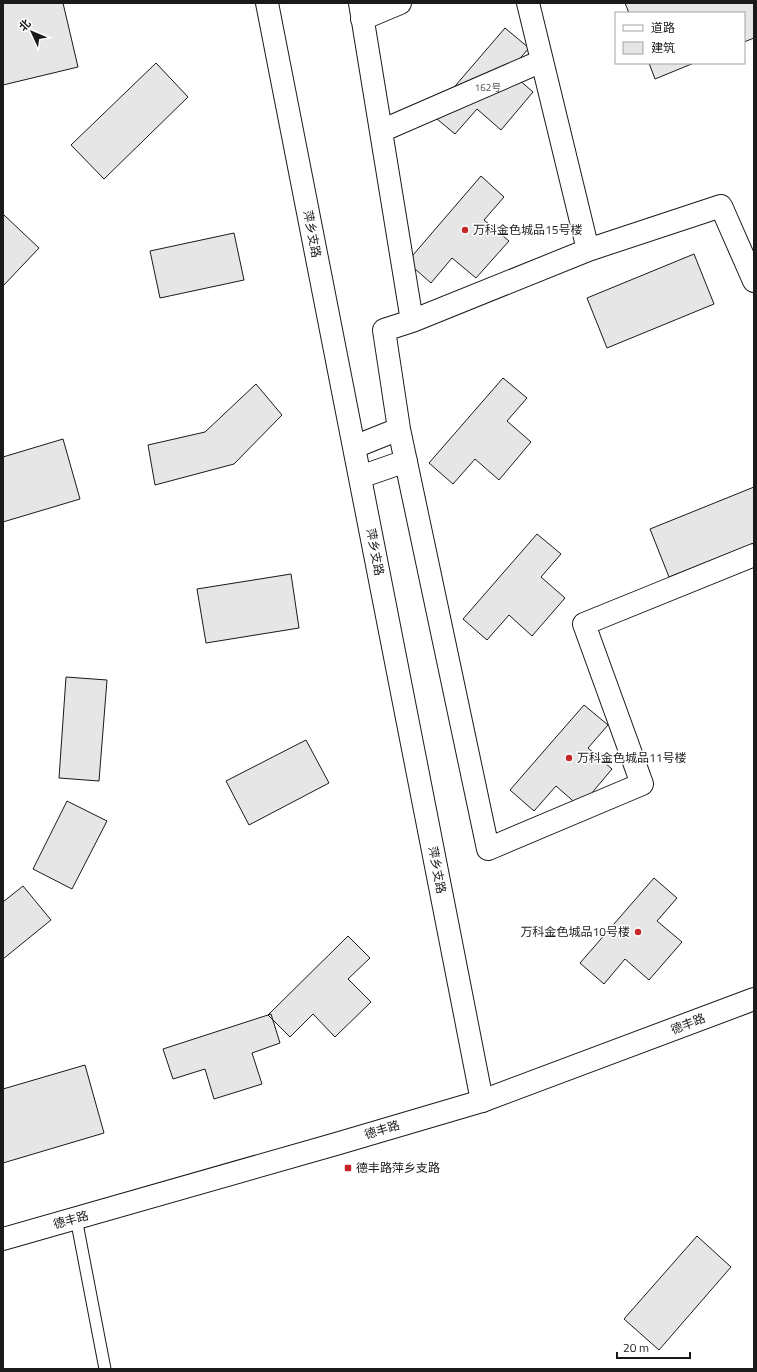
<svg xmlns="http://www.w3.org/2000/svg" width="757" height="1372" font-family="'Titillium Web','Noto Sans SC',sans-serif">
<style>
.building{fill:#e6e6e6;stroke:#1a1a1a}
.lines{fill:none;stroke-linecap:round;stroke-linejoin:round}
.service-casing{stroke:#1a1a1a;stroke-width:13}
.minor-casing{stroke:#1a1a1a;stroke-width:24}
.tertiary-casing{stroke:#1a1a1a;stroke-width:24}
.service{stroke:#fff;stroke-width:11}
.minor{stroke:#fff;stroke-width:22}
.tertiary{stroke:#fff;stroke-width:22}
.poi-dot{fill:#c62828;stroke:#fff;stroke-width:1.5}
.labels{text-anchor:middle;stroke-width:3;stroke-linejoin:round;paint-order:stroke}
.number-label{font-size:10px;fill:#4d4d4d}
.poi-label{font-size:12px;fill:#1a1a1a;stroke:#fff;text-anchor:start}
.street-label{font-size:12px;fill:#1a1a1a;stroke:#fff}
</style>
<rect width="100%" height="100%" fill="#fff"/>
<path class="building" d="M3,3h60l15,64 -75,18z
M625,3h129v35l-10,4v-29h-115z
M505,28l24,20 -20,23 24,21 -32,38 -24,-21 -22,25 -24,-20z
M156,63l32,34 -84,82 -33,-34z
M649,63h45l-39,16z
M481,176l23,21 -20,23 25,21 -33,37 -24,-20 -21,25 -24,-21z
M4,215l35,33 -36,38v-70z
M234,233l10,47 -84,18 -10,-47z
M694,254l20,50 -107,44 -20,-50z
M503,378l24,20 -20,23 24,21 -32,38 -24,-21 -22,25 -24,-21z
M256,384l26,31 -48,49 -79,21 -7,-40 57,-13z
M63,439l17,60 -77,23v-65z
M754,487v56l-85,34 -19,-48z
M537,534l24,20 -20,23 24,21 -33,38 -23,-21 -22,25 -24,-21z
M291,574l8,54 -93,15 -9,-54z
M66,677l41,3 -8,101 -40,-3z
M584,705l24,20 -20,23 24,21 -32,38 -24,-21 -22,25 -24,-21z
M306,740l23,43 -80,42 -23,-44z
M67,801l40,20 -35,68 -39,-20z
M654,878l23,20 -20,23 25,21 -33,38 -24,-21 -21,25 -24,-21z
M23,886l28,34 -48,39v-57z
M348,936l22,22 -22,21 23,23 -36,35 -22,-23 -23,23 -22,-22z
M271,1014l9,29 -28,10 10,31 -48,15 -9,-30 -32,10 -10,-30z
M85,1065l19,68 -101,30v-74z
M697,1236l34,31 -72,83 -35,-31z"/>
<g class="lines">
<defs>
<path id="service" d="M76,1218l29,151"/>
<path id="minor" d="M267,3l215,1098
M360,3l52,318 -28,9 15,99 89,420 154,-65 -58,-160 170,-69
M528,3l60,247 133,-44 33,75
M362,19l38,-16
M381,131l161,-70
M412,321l176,-71
M354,447l45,-18
M360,477l46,-16"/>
<path id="tertiary" d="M3,1239l333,-95 146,-43 272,-102"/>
</defs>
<use href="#service" class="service-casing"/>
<use href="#minor" class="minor-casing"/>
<use href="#tertiary" class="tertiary-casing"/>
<use href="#service" class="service"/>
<use href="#minor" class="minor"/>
<use href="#tertiary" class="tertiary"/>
</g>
<g class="poi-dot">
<circle cx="465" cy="230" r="4"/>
<circle cx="569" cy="758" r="4"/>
<circle cx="638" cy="932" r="4"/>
<rect x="344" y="1164" width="8" height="8" rx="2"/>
</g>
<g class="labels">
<g class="number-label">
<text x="488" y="91">162号</text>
</g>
<g class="poi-label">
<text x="473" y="234">万科金色城品15号楼</text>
<text x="577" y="762">万科金色城品11号楼</text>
<text x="630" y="936" text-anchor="end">万科金色城品10号楼</text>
<text x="356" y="1172">德丰路萍乡支路</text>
</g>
<g class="street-label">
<text transform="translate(312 234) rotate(79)" y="4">萍乡支路</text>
<text transform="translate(375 552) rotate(79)" y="4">萍乡支路</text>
<text transform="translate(437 870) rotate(79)" y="4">萍乡支路</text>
<text transform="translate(688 1024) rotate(-21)" y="4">德丰路</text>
<text transform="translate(382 1130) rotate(-17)" y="4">德丰路</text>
<text transform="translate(71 1220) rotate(-16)" y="4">德丰路</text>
</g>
</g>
<rect width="757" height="1372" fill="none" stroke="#1a1a1a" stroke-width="8"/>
<rect x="615" y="12" width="130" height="52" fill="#ffffff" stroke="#a3a3a3"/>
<rect x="623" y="25" width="20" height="6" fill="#ffffff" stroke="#a3a3a3"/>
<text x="651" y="32" font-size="12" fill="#1a1a1a">道路</text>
<rect x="623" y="42" width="20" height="12" fill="#e6e6e6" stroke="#a3a3a3"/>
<text x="651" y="52" font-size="12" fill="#1a1a1a">建筑</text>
<g transform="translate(32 32) rotate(314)" stroke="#ffffff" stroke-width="3" paint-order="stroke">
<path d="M0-3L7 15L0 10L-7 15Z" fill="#1a1a1a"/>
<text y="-6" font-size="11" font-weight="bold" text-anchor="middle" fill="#1a1a1a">北</text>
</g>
<path d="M617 1352v6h73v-6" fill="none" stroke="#1a1a1a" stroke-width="2"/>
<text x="623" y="1352" font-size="12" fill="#1a1a1a" stroke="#ffffff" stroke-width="3" paint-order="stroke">20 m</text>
</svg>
